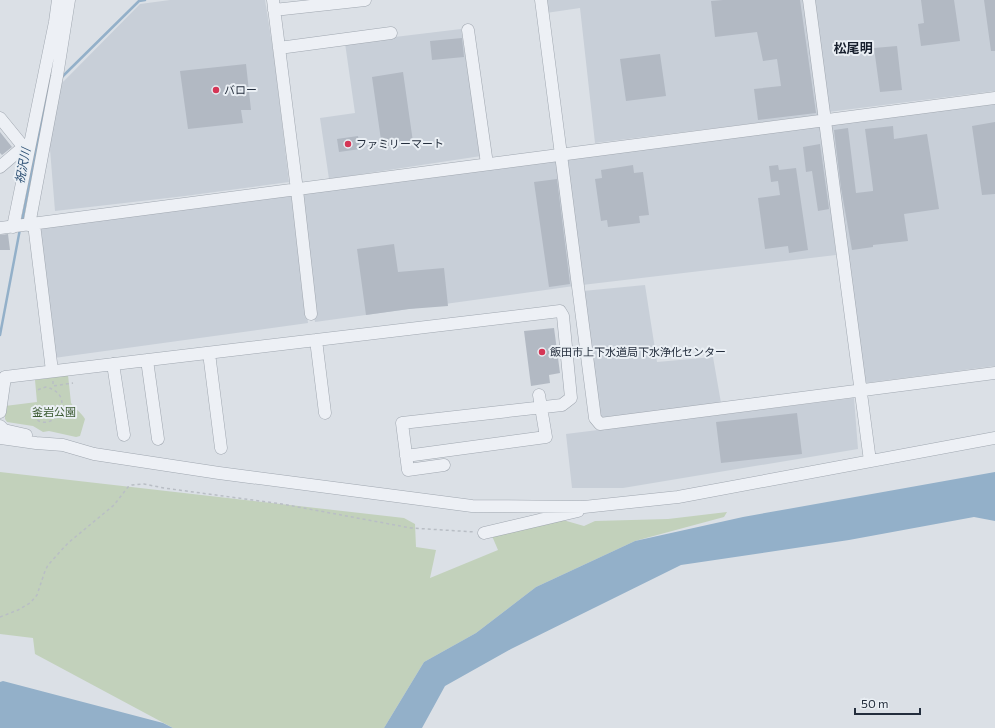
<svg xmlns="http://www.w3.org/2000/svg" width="995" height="728" font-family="Commissioner,'Noto Sans JP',sans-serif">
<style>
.built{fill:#c8cfd8}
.green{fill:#c2d1bb}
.water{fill:#93b0c9}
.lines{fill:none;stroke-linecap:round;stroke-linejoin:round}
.stream{stroke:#93b0c9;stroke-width:2.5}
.building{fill:#b2b9c3}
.minor-casing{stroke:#a0a7b0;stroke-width:13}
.path{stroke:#b9bec5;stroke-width:1.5;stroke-dasharray:3 3;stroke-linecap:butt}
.minor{stroke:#edf0f5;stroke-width:12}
.poi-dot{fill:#d53656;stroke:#eaeff4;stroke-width:1.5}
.labels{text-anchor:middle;stroke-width:4;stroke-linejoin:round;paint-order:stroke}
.poi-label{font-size:11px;fill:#242e3d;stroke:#eaeff4;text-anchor:start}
.park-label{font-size:11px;fill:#3a5931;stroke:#eaeff4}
.water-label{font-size:12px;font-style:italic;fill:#2c4f73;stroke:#eaeff4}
.quarter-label{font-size:13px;font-weight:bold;fill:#171f2d;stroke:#eaeff4}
</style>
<rect width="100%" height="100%" fill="#dbe0e6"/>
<path class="built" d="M170,0h95l9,56 15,126 -104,14 -130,15 -6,-74 12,-53 79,-80z
M544,0h259l16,115 -224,28 -15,-135 -34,5z
M814,0h181v91l-167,21z
M461,29l20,127 -152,23 -9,-61 35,-5 -10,-70z
M995,103v263l-130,17 -35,-259z
M822,125l14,130 -254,30 -17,-127z
M557,159l17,127 -259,36 -14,-129z
M292,195l16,128 -254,35 -17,-131z
M645,285l12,77 56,-5 8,46 -121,15 -17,-127z
M854,398l4,51 -235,39h-51l-6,-54z"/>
<path class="green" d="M68,375l3,28c4,6 10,9 14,16l-5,17 -4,1 -27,-6 -6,1 -10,-6 -26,-4 -2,-3v-13l32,-4 -2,-22z
M0,472l404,46 11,6 1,23 20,3 -6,28 68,-28 -6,-14 71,-16 21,6 11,-5 73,-2 59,-7 -3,5 -89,24 -99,46 -60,46 -52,29 -40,66h-211l-138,-74 -2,-16 -33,-4z"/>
<path class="water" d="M995,472v49l-21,-4 -125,23 -168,25 -170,84 -66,37 -23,42h-38l40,-66 52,-29 60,-46 99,-46 108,-24z
M3,681l160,42 10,5h-173v-46z"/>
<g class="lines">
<path class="stream" d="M62,77l77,-76 6,-1
M22,221l30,-153
M0,335l20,-106"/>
</g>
<path class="building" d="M723,0h77l16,113 -58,7 -4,-31 27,-3 -4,-27 -14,2 -6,-29 -42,5 -4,-36z
M921,0h33l6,41 -39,5 -3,-22 6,-1z
M984,0h11v51h-4z
M462,38l2,19 -32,3 -2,-19z
M897,46l5,44 -22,2 -6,-44z
M660,54l6,42 -40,5 -6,-42z
M246,64l5,46h-10l2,13 -55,6 -8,-58z
M403,72l10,70 -31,5 -10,-70z
M995,122v72l-13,1 -10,-69z
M893,126l1,13 33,-5 12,75 -35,5 4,27 -35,4v2l-21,3 -11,-62 -7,-58 14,-2 8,65 17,-2v-2l-8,-60z
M0,132l12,15 -10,8 -2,-2z
M358,136l2,13 -21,3 -2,-13z
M820,144l9,65 -11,2 -6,-40 -6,1 -3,-25z
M633,165l1,8 9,-1 6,43 -10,1 1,7 -32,4 -1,-7 -6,1 -6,-42 7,-1 -1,-8z
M778,165l1,5 17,-2 12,82 -19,3 -1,-7 -23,3 -7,-51 22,-3 -2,-14 -7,1 -2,-16z
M557,179l13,105 -21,3 -15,-105z
M8,234l2,16h-10v-15z
M394,244l4,28 46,-4 4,38 -39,3 -43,6 -9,-66z
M554,328l6,45 -11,2 1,8 -19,3 -7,-55z
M797,413l5,41 -81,9 -5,-41z"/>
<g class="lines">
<defs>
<path id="minor" d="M273,0l24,190 14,124
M541,0l54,418 5,6 395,-51
M809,0l61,461
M274,10l91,-10
M468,30l19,134
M279,48l112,-15
M0,118l22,27 -1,4 -21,18
M34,224l18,147
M29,225l28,-149 12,-76
M13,227l42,-205 3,-22
M0,228l995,-130
M316,340l9,73
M209,353l12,95
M147,360l11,79
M113,364l11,71
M0,412l5,-35 555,-66 3,5 8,82 -9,7 -160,18 6,47 36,-5
M0,426l4,4 22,5
M0,438l36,5 27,2 31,9 125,19 253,33 112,1 94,-10 317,-59
M406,456l140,-19 -7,-42
M484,533l94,-22"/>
</defs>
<use href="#minor" class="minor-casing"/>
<path class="path" d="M53,381v5l20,-3
M33,416c17,22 48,-20 13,-29l-9,3
M0,617l18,-7 12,-7 7,-8 8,-24 3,-6 20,-22 46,-38 14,-18 4,-2 12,-1 20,4 118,16 129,24 64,4"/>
<use href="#minor" class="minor"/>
</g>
<g class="poi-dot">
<circle cx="216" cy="90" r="4"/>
<circle cx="348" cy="144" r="4"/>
<circle cx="542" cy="352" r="4"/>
</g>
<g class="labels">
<g class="poi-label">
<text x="224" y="94">バロー</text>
<text x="356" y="148">ファミリーマート</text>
<text x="550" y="356">飯田市上下水道局下水浄化センター</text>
</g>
<g class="park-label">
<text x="54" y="416">釜岩公園</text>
</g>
<g class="water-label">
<text transform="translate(23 166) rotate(-79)" y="4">祝沢川</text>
</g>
<g class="quarter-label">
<text x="853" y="53">松尾明</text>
</g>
</g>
<path d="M855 708v6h65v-6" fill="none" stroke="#242e3d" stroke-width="2"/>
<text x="861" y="708" font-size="12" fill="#242e3d" stroke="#eaeff4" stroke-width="3" paint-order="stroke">50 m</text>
</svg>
